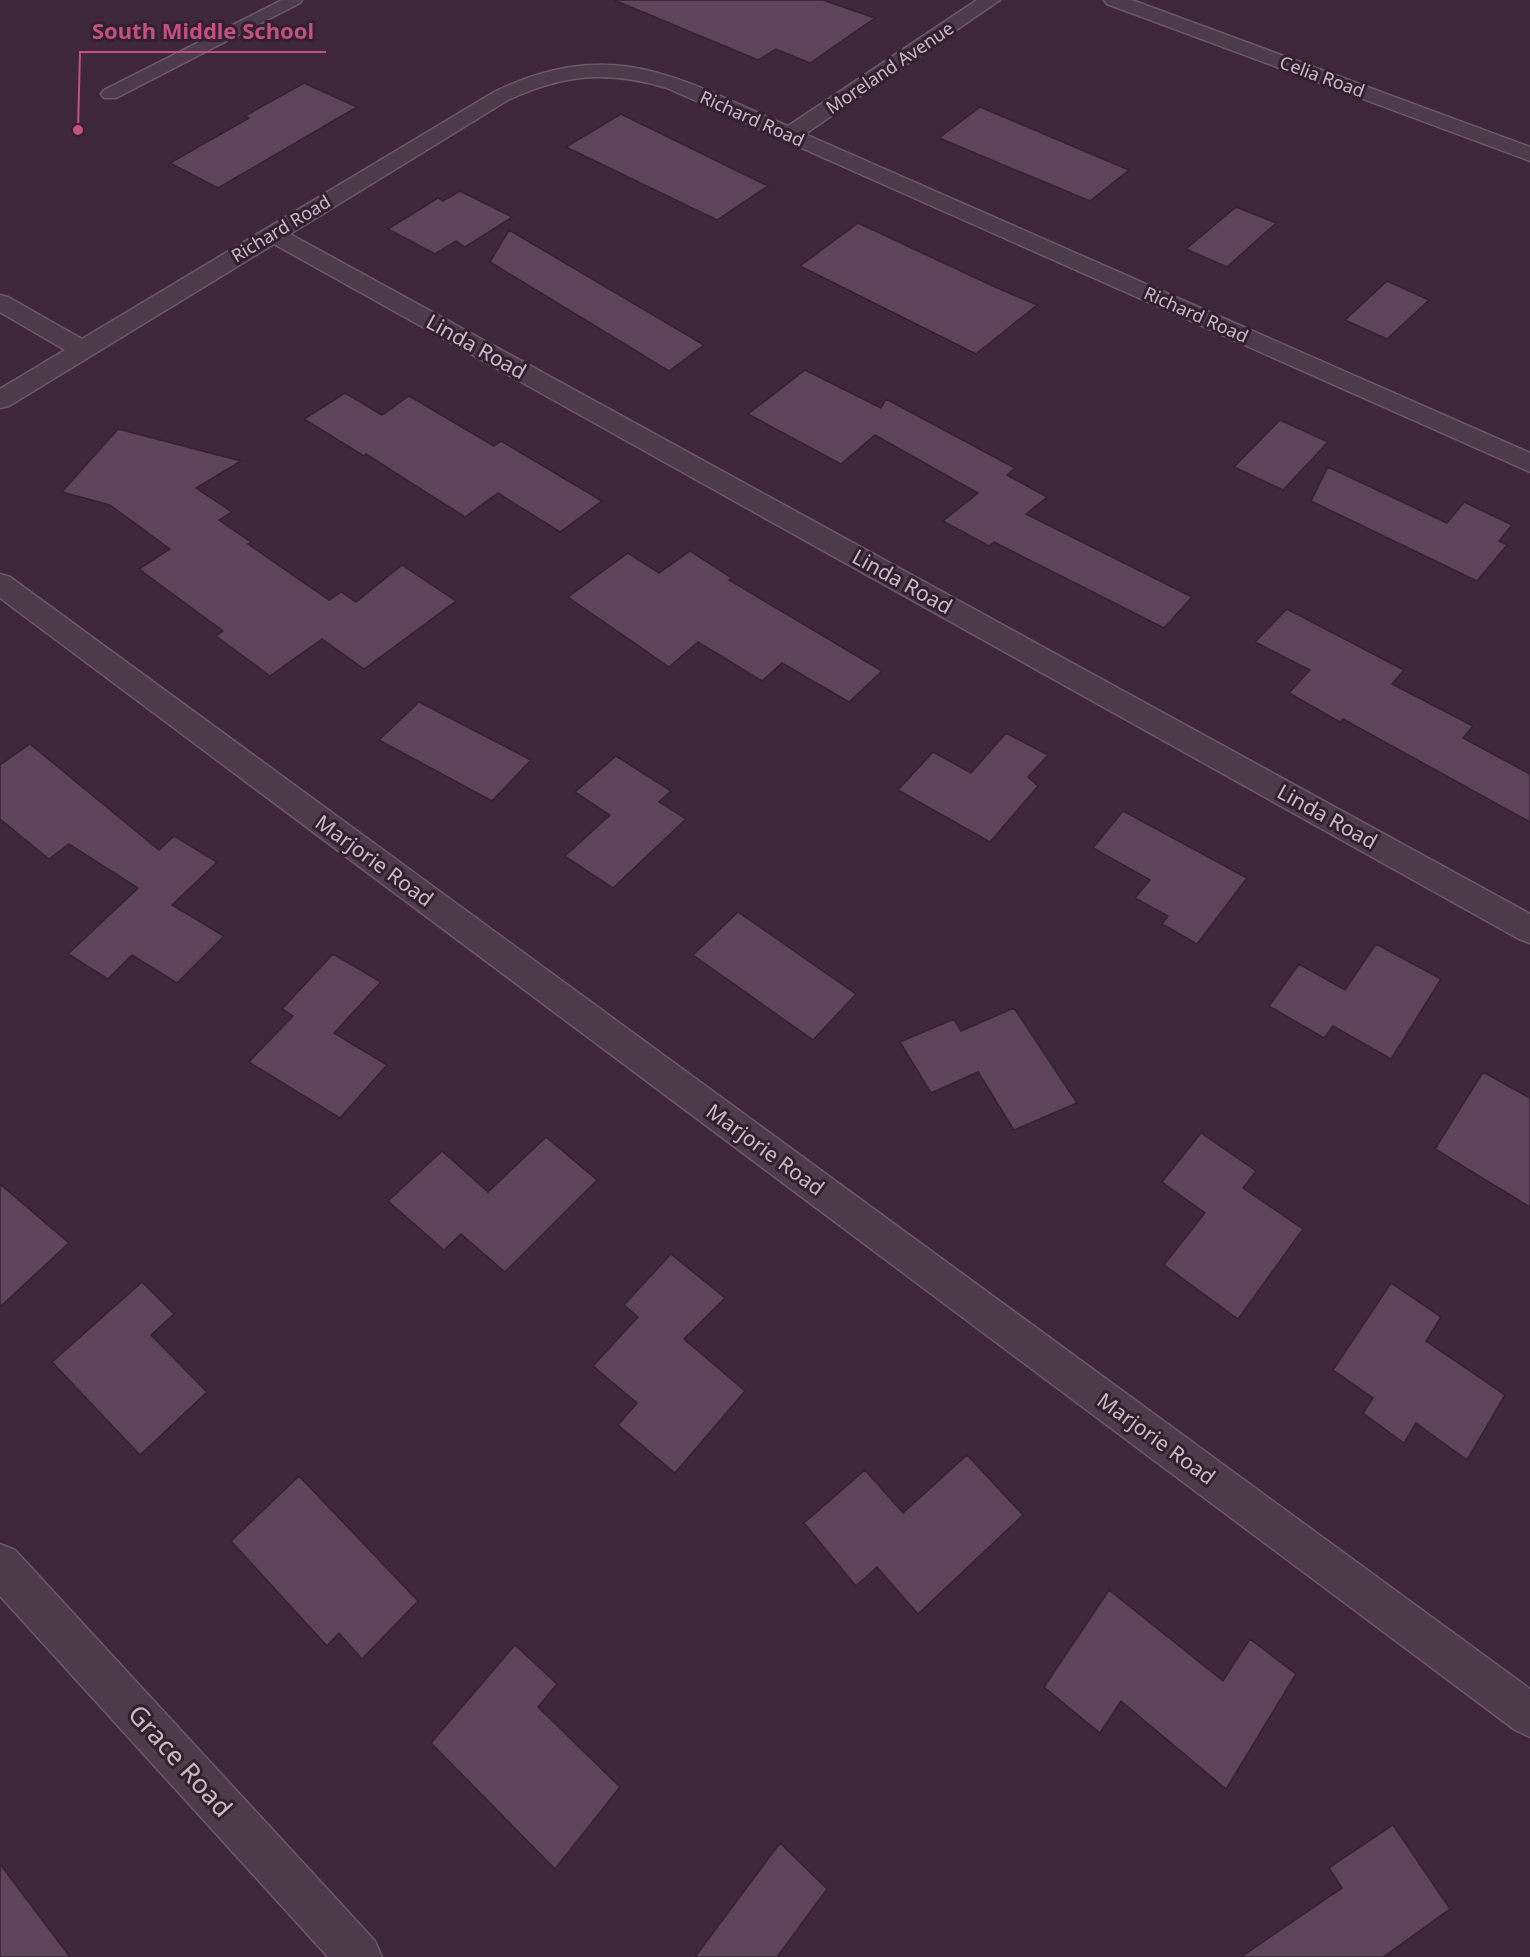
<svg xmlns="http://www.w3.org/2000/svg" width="1530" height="1957" font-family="'Noto Sans',sans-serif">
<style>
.building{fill:#5d4458;stroke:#352231;stroke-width:1.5}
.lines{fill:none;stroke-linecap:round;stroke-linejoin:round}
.lane-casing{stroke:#6c5967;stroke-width:3}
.street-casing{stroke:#6c5967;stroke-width:3}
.lane{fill:#4e3b4a;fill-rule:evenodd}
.street{fill:#4e3b4a;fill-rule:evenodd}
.labels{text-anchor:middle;stroke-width:6;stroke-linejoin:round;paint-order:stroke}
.far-street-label{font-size:18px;fill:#c9b7c4;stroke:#33202f}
.street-label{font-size:21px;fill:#c9b7c4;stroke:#33202f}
.near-street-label{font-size:26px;fill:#c9b7c4;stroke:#33202f}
.leader{fill:none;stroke:#c45080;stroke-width:2}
.callout-dot{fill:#c45080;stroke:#33202f;stroke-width:2}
.callout-label{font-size:22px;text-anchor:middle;font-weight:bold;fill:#c45080;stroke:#33202f;stroke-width:6;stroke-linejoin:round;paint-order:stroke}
</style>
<rect width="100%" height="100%" fill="#3e2739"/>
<path class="building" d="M614,0h209l52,18 -65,45 -34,-14 -18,11z
M304,83l53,24 -139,81 -48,-25 79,-45 -4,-2z
M980,107l149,63 -39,31 -151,-63z
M621,114l147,72 -51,34 -151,-73z
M460,191l52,26 -47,30 -9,-6 -21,13 -47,-25 50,-31 5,3z
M1236,207l40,16 -49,44 -41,-18z
M858,223l137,64 42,18 -61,49 -176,-88z
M509,230l195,115 -35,26 -179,-109z
M1387,281l42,19 -42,39 -42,-19z
M805,370l76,38 5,-9 129,69 -8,7 40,22 -21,17 166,83 -28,31 -170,-86 -5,4 -46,-25 35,-28 -103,-58 -34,29 -93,-50z
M345,393l37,22 27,-19 85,50 7,-5 101,60 -42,31 -62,-39 -33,24 -99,-63 -2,2 -60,-37z
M1280,420l48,22 -45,48 -49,-23z
M118,429l123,32 -45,27 36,24 -13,8 32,22 -3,2 81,56 12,-8 15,10 46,-37 54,36 -92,68 -42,-30 -52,37 -54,-40 7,-5 -84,-62 31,-20 -60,-44 -48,-13z
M1328,467l119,56 17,-21 48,23 -13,16 8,4 -30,36 -166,-80z
M690,551l42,27 -3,2 153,91 -33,31 -67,-39 -20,18 -64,-39 -29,25 -101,-70 60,-44 31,20z
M1287,609l117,61 -12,14 81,42 -10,12 67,36v48l-187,-103 -3,3 -51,-29 21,-23 -55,-28z
M419,702l112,58 -39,41 -113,-61z
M1006,733l42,22 -20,22 10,9 -48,56 -92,-52 35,-38 38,21z
M30,744l129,106 15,-14 43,26 -45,43 52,31 -47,47 -45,-28 -24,24 -40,-25 70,-66 -69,-44 -20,15 -49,-40v-54z
M616,756l55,35 -12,11 27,17 -73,69 -48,-32 45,-41 -35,-23z
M1123,811l124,67 -50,66 -35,-20 6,-8 -33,-18 15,-18 -57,-32z
M738,912l118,82 -43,46 -120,-85z
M1376,944l65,35 -50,80 -58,-33 -9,12 -55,-32 30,-42 46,26z
M333,954l48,28 -47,51 53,32 -47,53 -91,-56 44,-46 -11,-7z
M1014,1008l63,95 -63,27 -36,-58 -47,21 -31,-51 54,-23 7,12z
M1483,1072l47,26v109l-95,-58z
M1201,1133l55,38 -13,17 60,41 -65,90 -74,-54 41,-52 -43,-31z
M546,1137l51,43 -92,92 -44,-38 -17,16 -56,-49 54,-50 46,41z
M0,1184l69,59 -69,64z
M671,1254l54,44 -41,41 61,52 -70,82 -57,-48 19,-22 -44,-37 45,-49 -14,-12z
M142,1282l32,32 -23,21 56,57 -67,63 -88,-93z
M1391,1283l50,34 -15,24 79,54 -38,65 -51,-37 -12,20 -41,-30 10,-15 -40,-28z
M967,1455l56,60 -105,99 -41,-47 -21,19 -52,-63 61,-53 38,43z
M299,1476l119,125 -56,58 -23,-26 -12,13 -96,-105z
M1109,1590l114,91 27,-42 46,35 -70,115 -105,-88 -21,32 -56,-46z
M515,1645l42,39 -19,23 82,80 -65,82 -124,-126z
M1393,1825l57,84 -67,48h-142l101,-69 -13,-20z
M780,1843l47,46 -50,68h-82z
M0,1864l70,93h-70z"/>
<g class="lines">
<defs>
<path id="lane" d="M282,0h20l-2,3 -184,95h-12l-3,-4 3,-4z"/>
<path id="street" d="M977,0h23l-195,134 725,319v19l-863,-384c-60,-18 -103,-14 -159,12l-218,134 1240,680v29l-11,-4 -1245,-695 -265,162 -9,2v-19l65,-39 -65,-38v-17l8,2 74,42 412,-247c119,-57 183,-14 294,34z
M1104,0h28l398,147v14l-423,-157z
M0,574l10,3 1520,1112v48l-15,-7 -1515,-1132z
M0,1544l15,6 360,391 7,16h-54l-328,-361z"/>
</defs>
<use href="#lane" class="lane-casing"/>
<use href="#street" class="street-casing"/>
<use href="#lane" class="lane"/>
<use href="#street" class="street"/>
</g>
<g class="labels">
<g class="far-street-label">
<text transform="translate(890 68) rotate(-34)" y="6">Moreland Avenue</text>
<text transform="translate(1322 77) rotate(20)" y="6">Celia Road</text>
<text transform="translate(752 119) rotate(24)" y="6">Richard Road</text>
<text transform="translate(281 229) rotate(-31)" y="6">Richard Road</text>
<text transform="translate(1196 315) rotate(24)" y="6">Richard Road</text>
</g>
<g class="street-label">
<text transform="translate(476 347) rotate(29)" y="7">Linda Road</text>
<text transform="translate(902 582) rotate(29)" y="7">Linda Road</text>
<text transform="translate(1327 817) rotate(29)" y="7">Linda Road</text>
<text transform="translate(374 861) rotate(36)" y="7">Marjorie Road</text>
<text transform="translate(765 1150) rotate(36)" y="7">Marjorie Road</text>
<text transform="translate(1156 1439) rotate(36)" y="7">Marjorie Road</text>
</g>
<g class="near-street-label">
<text transform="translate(180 1761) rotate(48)" y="9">Grace Road</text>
</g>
</g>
<path class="leader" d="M78 130L80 52H326"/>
<circle class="callout-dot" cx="78" cy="130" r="6"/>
<g class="callout-label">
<text x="203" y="39">South Middle School</text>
</g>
</svg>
